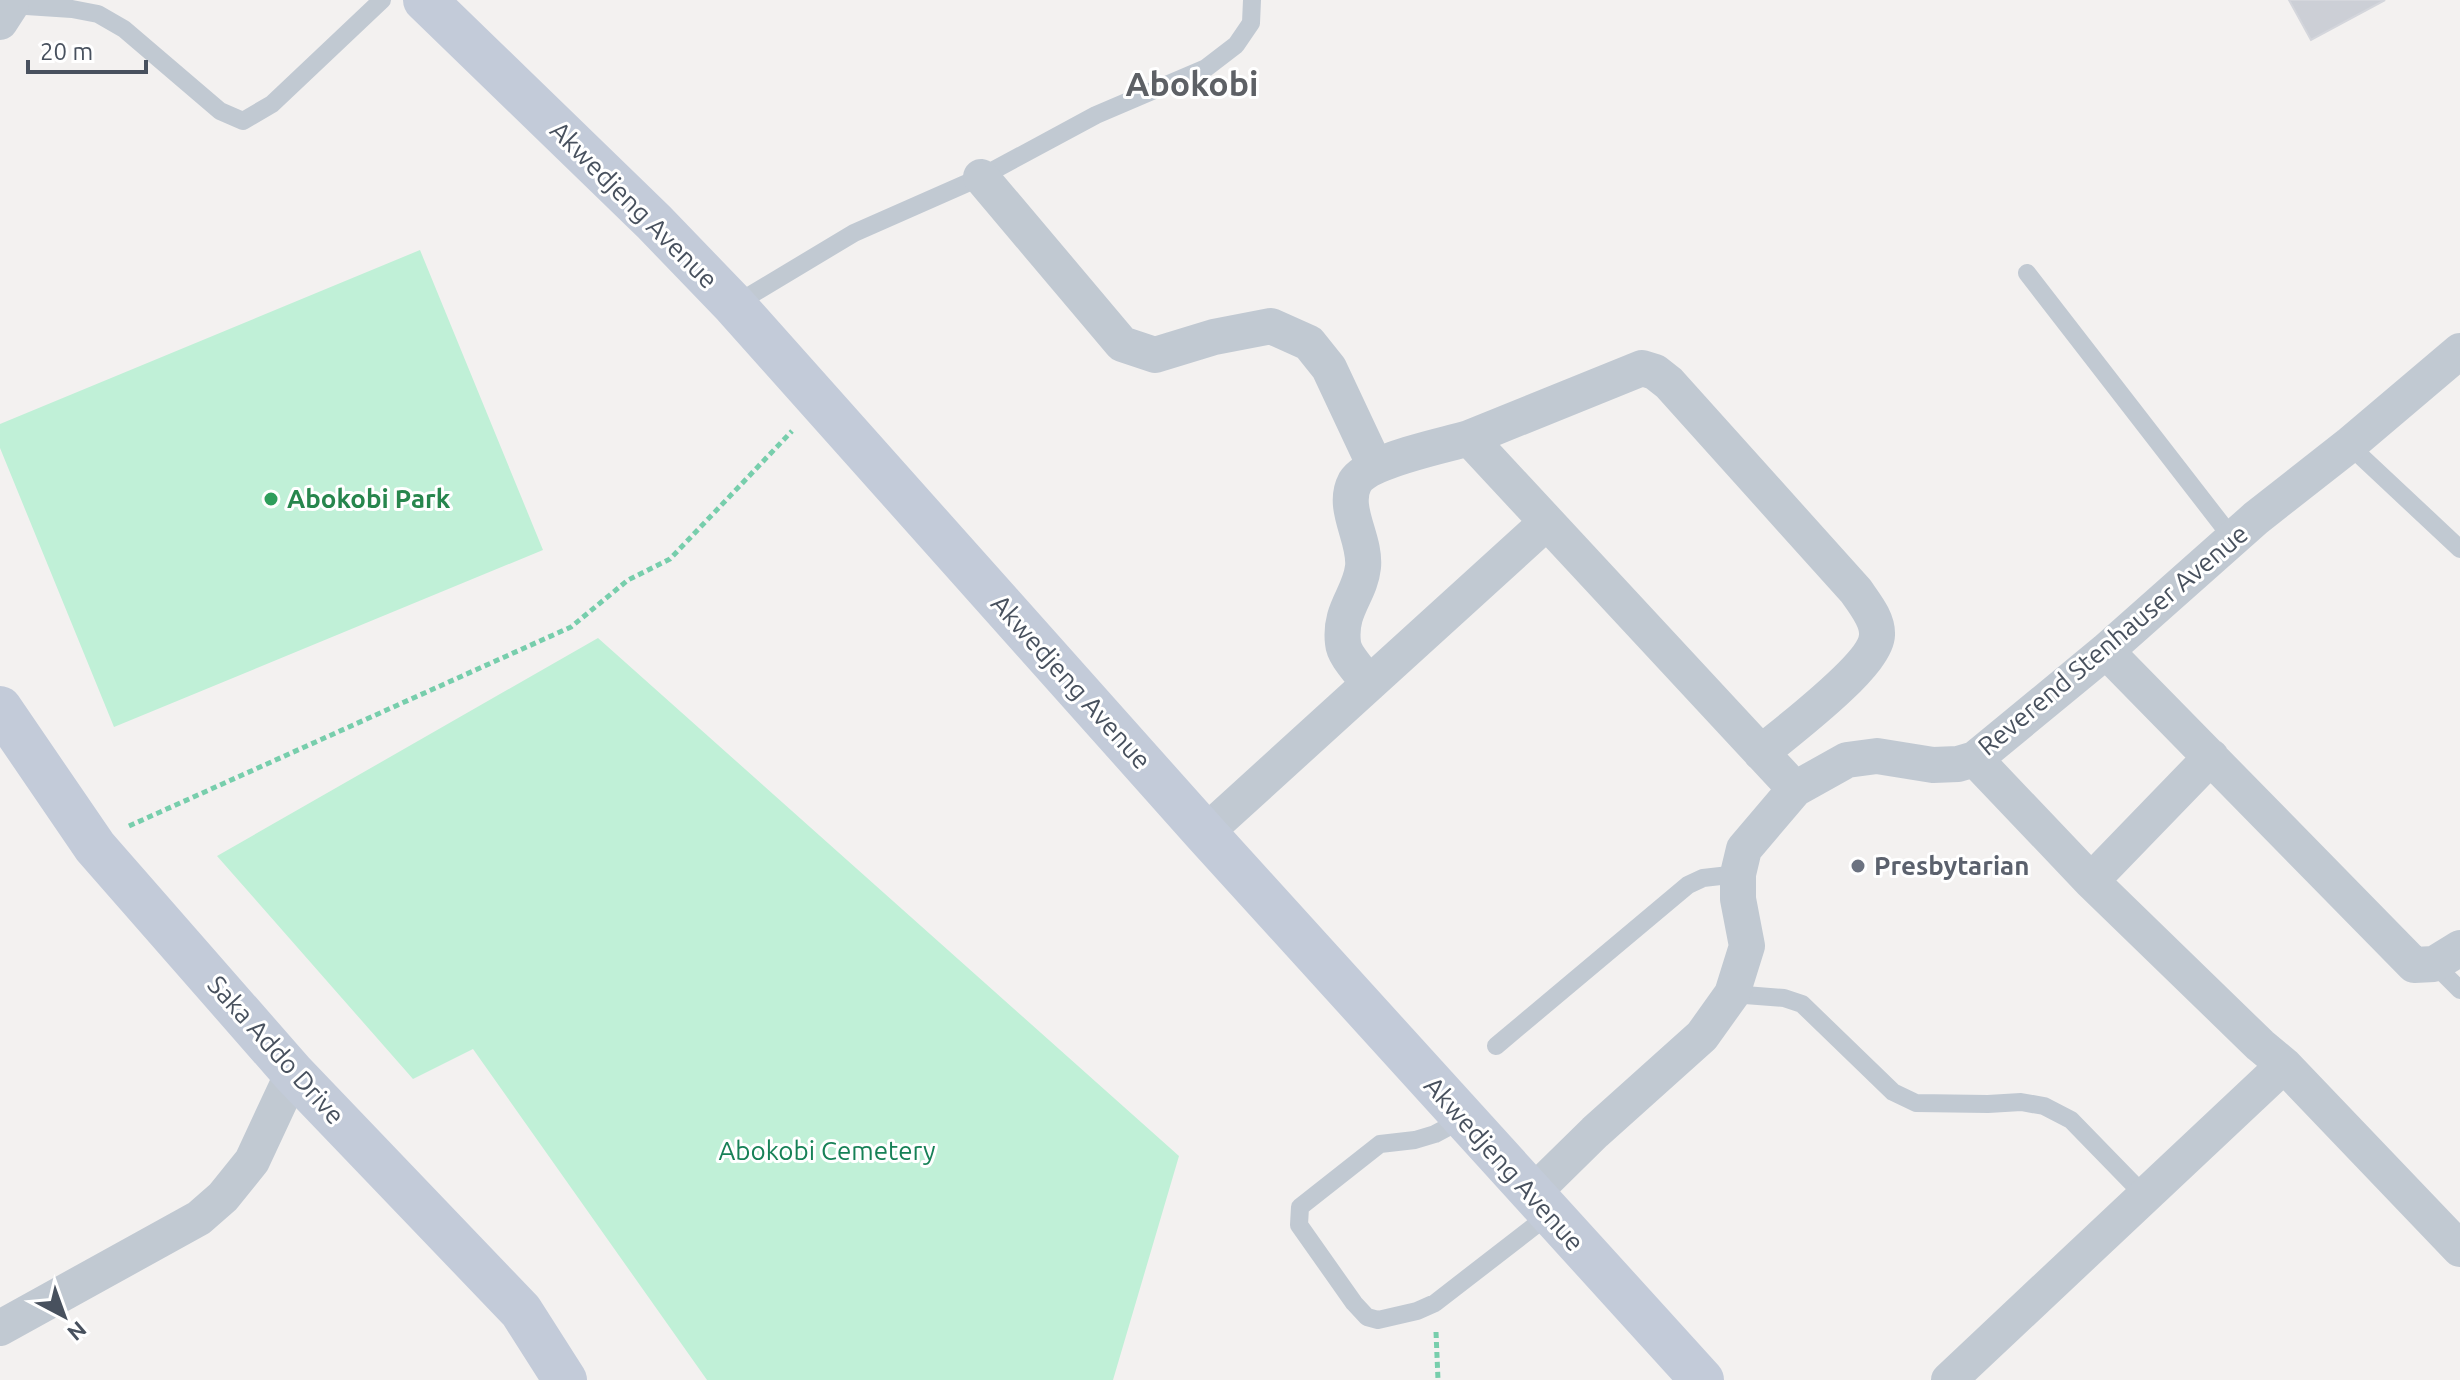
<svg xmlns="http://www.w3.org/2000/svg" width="2460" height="1380" font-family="Ubuntu,sans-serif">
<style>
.green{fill:#c0f0d7}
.building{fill:#cccfd6;stroke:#d4d6dc;stroke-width:2}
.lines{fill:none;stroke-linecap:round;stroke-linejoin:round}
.path{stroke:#77ceac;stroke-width:5;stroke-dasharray:6 4;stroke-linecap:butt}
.lane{stroke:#c1c9d2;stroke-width:18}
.street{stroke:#c1c9d2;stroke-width:36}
.secondary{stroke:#c3cbd9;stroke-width:44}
.leisure-dot{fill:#2e9e5b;stroke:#fff;stroke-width:3}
.worship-dot{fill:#6b7280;stroke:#fff;stroke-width:3}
.labels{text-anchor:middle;stroke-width:6;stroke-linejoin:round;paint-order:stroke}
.street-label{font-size:26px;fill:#48515e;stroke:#fff}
.leisure-label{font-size:26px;font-weight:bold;fill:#27864d;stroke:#fff;text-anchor:start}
.worship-label{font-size:26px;font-weight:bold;fill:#5b616d;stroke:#fff;text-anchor:start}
.park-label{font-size:26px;fill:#178157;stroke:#fff}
.district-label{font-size:34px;font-weight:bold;fill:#5d6065;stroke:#fff}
</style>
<rect width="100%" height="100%" fill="#f3f1f0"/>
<path class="green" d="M420,250l123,300 -429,177 -114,-279v-24z
M598,638l581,518 -66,224h-406l-234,-331 -60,30 -196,-223z"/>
<path class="building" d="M2289,0h96l-74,40z"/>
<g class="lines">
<path class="path" d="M129,826l442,-199 57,-47 42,-21 122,-128
M1436,1332l2,48"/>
<path class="lane" d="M11,5l61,4 26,5 26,15 96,82 23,10 29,-17 110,-104
M2027,273l206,266
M734,305l120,-72 127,-56 115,-62 110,-47 30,-23 15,-22 1,-23
M2349,445l111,104
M2434,964l26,26
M1732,994l52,4 18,6 91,88 23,11 72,1 33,-2 23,4 27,14 73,75
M1496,1046l192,-161 15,-7 35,-4
M1463,1119l-28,15 -20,6 -35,4 -80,63 -1,18 55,78 13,14 11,3 39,-9 18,-8 115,-89"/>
<path class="street" d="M0,22l11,-17v-5
M981,177l141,167 33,11 59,-18 57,-11 38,17 20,25 46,98
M1469,438l173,-70 13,4 14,11 187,208c8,12 22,28 21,44 -1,30 -91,97 -116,118
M2106,651l308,314 20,-1 26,-16
M1369,684c-8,-12 -25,-28 -26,-41 -4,-34 17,-48 20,-76 3,-28 -22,-59 -8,-85 13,-22 88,-36 114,-44l326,351
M1205,833l342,-311
M2091,881l120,-124
M2284,1065l176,184
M1532,1194l63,-62 107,-96 30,-42 15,-48 -9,-47v-25l6,-25 51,-60 52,-29 30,-4 56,9 25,-1 17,-5 131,-108 150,-133 93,-73 111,-94
M0,1328l199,-110 24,-21 29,-36 41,-88
M1949,1380l335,-315 -24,-20 -169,-164 -116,-122"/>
<path class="secondary" d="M425,0l229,222 80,83 471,528 497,547
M0,708l95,139 198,226 228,238 44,69"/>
</g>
<circle class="leisure-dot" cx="271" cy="499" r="8"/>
<circle class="worship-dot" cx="1858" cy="866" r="8"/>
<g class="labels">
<g class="street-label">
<text transform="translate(634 205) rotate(45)" y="9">Akwedjeng Avenue</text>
<text transform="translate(2113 640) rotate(-40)" y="9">Reverend Stenhauser Avenue</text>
<text transform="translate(1071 682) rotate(48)" y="9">Akwedjeng Avenue</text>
<text transform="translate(276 1050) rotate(48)" y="9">Saka Addo Drive</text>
<text transform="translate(1504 1164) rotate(48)" y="9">Akwedjeng Avenue</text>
</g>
<g class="leisure-label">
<text x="287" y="508">Abokobi Park</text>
</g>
<g class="worship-label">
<text x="1874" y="875">Presbytarian</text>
</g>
<g class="park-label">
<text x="827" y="1160">Abokobi Cemetery</text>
</g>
<g class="district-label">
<text x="1192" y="96">Abokobi</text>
</g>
</g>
<g transform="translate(64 1316) rotate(139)" stroke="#ffffff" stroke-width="6" paint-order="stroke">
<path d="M0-6L14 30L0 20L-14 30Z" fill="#48515e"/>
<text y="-12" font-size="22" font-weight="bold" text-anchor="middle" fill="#48515e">N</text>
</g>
<path d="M28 60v12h118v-12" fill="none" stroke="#48515e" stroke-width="4"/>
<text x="40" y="60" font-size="24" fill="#48515e" stroke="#ffffff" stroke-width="6" paint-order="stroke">20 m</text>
</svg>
